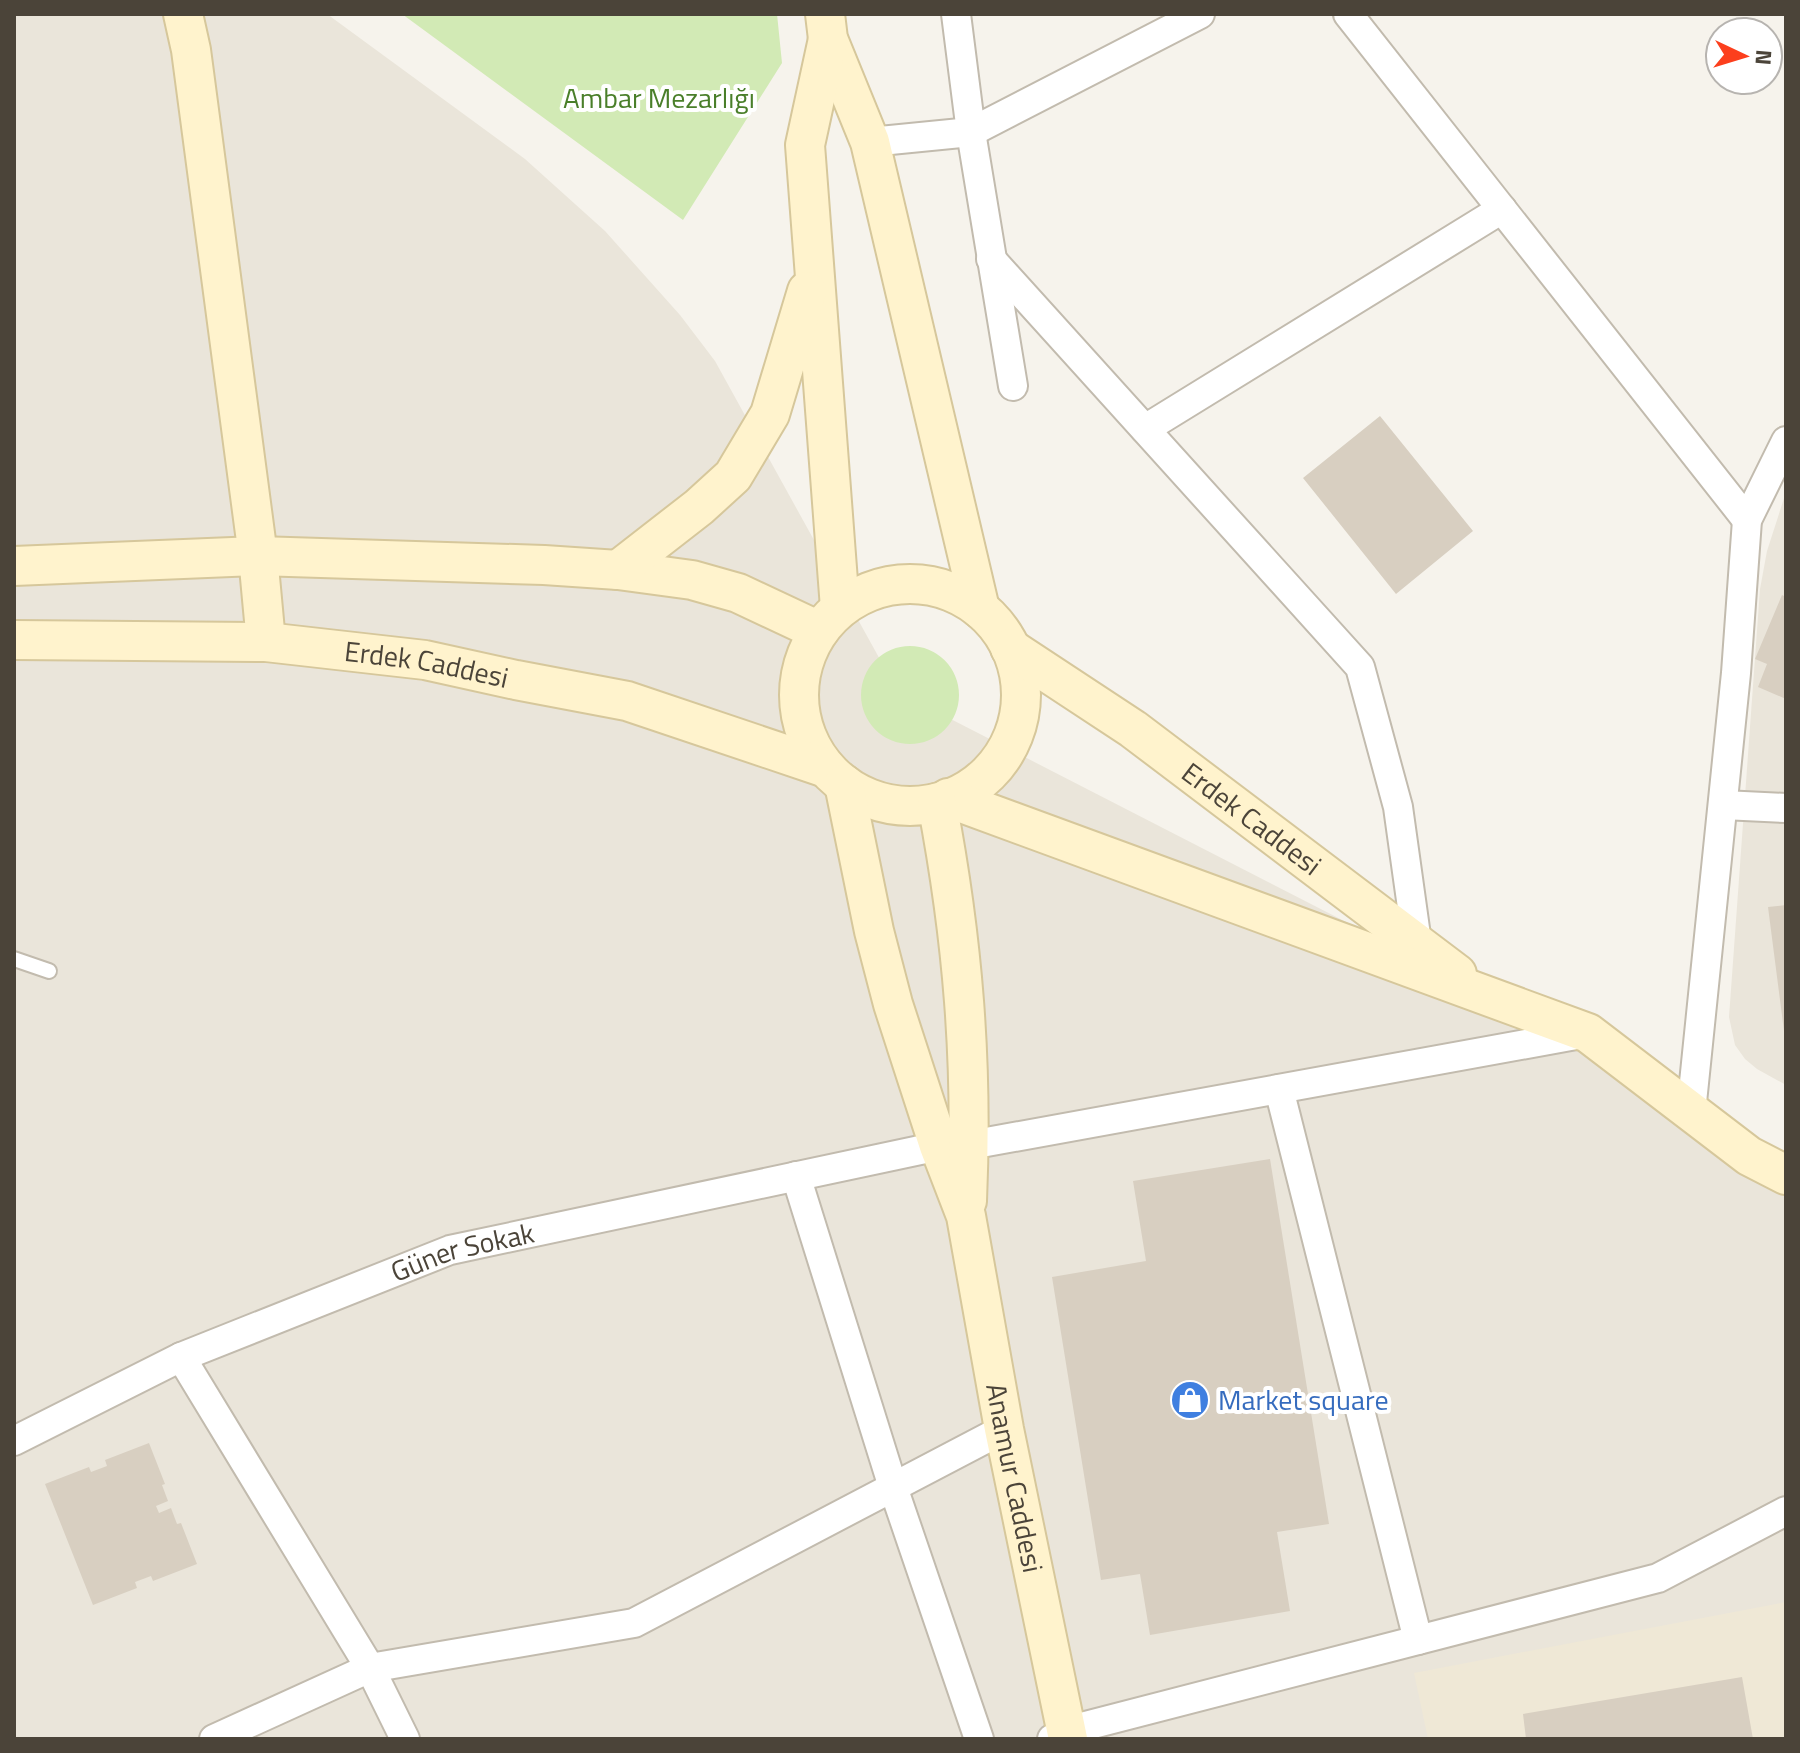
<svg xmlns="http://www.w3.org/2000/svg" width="1800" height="1753" font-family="'Titillium Web',sans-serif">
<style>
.residential{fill:#eae5da}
.education{fill:#efe8d6}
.green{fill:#d2eab5}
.building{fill:#d8cfc1}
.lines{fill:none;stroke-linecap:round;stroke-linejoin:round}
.lane-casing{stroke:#c2bbae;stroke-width:18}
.street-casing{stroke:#c2bbae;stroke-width:32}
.secondary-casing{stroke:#d6c79b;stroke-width:42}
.lane{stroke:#fff;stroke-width:14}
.street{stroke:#fff;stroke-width:28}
.secondary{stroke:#fff3cd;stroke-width:38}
.labels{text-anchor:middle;stroke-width:8;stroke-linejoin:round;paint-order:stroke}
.park-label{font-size:28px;fill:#4a7f2a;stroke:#fff}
.street-label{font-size:28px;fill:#4b4439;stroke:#fff}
.shop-label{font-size:28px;fill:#366cbe;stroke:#fff;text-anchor:start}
</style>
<rect width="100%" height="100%" fill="#f6f3ec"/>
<path class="residential" d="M14,14h313l198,145 80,72 75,84 35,46 183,331 452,232 166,72 270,169v574h-1772z
M1786,492v593l-29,-16 -12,-10 -10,-14 -6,-28 31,-428 7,-38z"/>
<path class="education" d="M1786,1602v137h-358l-14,-66z"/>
<path class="green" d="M402,14h375l5,49 -99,157z
M861 695a49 49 0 1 1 98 0a49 49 0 1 1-98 0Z"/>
<path class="building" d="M1380,416l93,115 -77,63 -93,-116z
M1782,595l4,2v102l-28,-12 9,-23 -12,-5z
M1786,905v125l-2,1 -16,-124z
M1270,1159l59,365 -52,8 13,79 -140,24 -10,-61 -39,6 -49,-303 94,-16 -13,-80z
M149,1443l16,41 -3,1 6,16 -12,5 3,7 12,-5 6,16 4,-1 16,41 -44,17 -2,-5 -16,6 2,6 -44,17 -48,-121 44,-17 2,5 16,-6 -2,-6z
M1742,1677l11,62h-227l-3,-25z"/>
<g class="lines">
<defs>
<path id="lane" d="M14,959l35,12"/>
<g id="street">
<path d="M956,14l15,118 42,254"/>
<path d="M1348,14l399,506"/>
<path d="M870,142l101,-10 229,-118"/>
<path d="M991,259l369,408 38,140 19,136"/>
<path d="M1145,429l357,-220"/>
<path d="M1723,805l63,3"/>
<path d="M1279,1089l139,551"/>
<path d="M1691,1112l45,-439 11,-153 39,-79"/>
<path d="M970,1145l617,-112"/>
<path d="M796,1176l97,311 86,252"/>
<path d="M181,1357l189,311 35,71"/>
<path id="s1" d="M14,1441l167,-84 269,-107 489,-104"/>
<path d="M214,1739l156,-71 264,-45 370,-194"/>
<path d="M1052,1739l14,-8 592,-153 128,-67"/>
</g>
<g id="secondary">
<path d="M183,14l8,36 67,506 8,86"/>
<path d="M825,14l3,25 42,103 110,467"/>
<path d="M828,39l-23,106 35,463"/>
<path d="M14,566l244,-10 286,9 74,5 74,10 46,13 81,38"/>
<path d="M618,570l81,-63 34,-31 37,-62 37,-123"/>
<circle cx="910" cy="695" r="111"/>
<path id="s2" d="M14,640l252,2 159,18 91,20 111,21 199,67"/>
<path id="s3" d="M1010,648l123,81 324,245"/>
<path id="s4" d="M844,784l30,147 19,73 46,142 27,70 38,213 64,310"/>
<path d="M948,798l640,235 161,123 37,19"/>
<path d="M937,803c26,137 36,259 30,398"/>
</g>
</defs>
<use href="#lane" class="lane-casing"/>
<use href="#street" class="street-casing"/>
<use href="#secondary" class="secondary-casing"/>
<use href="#lane" class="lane"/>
<use href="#street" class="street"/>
<use href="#secondary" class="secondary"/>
</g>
<defs>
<symbol id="shop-disc" viewBox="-11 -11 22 22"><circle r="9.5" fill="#3f7fe0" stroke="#fff"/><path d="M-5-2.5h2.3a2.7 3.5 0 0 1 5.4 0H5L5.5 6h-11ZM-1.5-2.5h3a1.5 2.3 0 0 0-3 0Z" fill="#fff"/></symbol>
</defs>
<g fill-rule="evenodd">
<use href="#shop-disc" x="1168" y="1378" width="44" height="44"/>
</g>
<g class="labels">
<g class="park-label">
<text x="659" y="108">Ambar Mezarlığı</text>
</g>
<g class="street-label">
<text dy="10" stroke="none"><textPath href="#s2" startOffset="414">Erdek Caddesi</textPath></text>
<text dy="10" stroke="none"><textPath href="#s3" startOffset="296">Erdek Caddesi</textPath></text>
<text dy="10" stroke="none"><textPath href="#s1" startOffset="488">Güner Sokak</textPath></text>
<text dy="10" stroke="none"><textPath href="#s4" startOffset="716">Anamur Caddesi</textPath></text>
</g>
<g class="shop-label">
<text x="1218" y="1410">Market square</text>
</g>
</g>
<rect width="1800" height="1753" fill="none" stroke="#4b4439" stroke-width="32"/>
<g transform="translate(1744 56) rotate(94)"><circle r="38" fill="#ffffff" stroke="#b7b4b0" stroke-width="2"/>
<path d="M0-6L14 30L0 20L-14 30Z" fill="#fc3f1d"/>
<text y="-12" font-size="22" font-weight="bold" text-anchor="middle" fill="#4b4439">N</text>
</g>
</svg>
